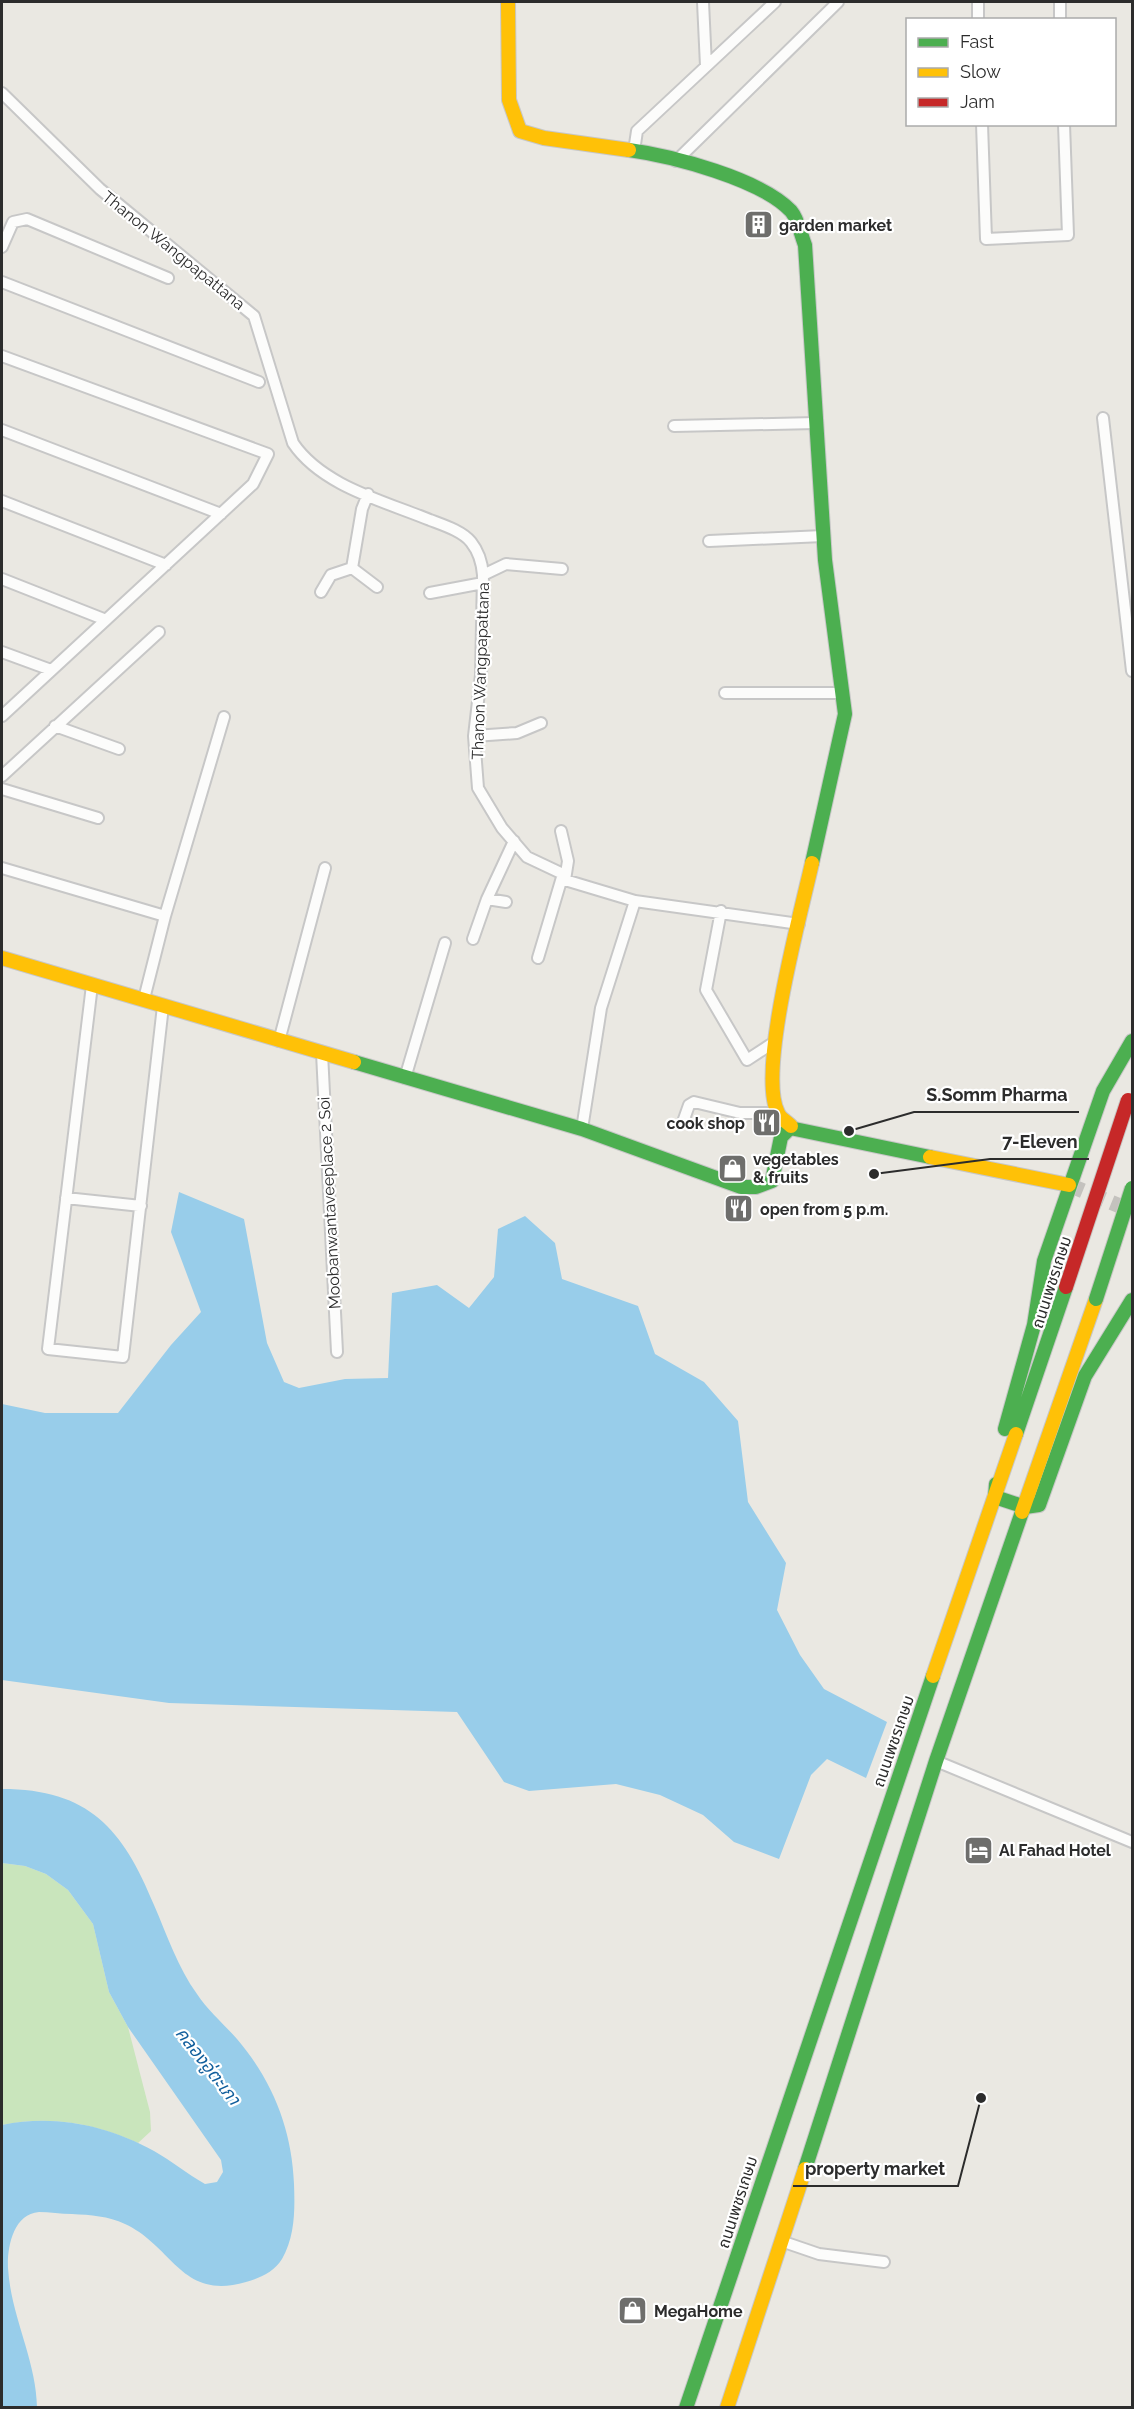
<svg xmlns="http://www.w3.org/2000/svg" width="1134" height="2409" font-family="Raleway,'Noto Sans Thai',sans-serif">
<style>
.green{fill:#c9e5bc}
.water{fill:#98cdea}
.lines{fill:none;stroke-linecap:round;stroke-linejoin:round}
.secondary-tunnel{stroke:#c4c2be;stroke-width:15;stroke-dasharray:15 8;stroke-linecap:butt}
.street-casing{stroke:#c7c7c7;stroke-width:14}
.fast-casing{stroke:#c7c7c7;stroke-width:16}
.slow-casing{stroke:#c7c7c7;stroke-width:16}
.street{stroke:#fcfcfb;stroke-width:10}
.fast{stroke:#4caf50;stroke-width:14}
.slow{stroke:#ffc107;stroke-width:14}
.fast-bridge-casing{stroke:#c6c5c2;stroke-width:16;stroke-linecap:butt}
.jam-bridge-casing{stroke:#c6c5c2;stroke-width:16;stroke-linecap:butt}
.fast-bridge{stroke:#4caf50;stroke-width:14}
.jam-bridge{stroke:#c62828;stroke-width:14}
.labels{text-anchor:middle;stroke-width:4.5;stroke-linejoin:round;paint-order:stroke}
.poi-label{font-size:16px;font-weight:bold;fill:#2c2c2c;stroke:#fff;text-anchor:start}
.street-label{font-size:16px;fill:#2c2c2c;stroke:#fff}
.water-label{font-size:18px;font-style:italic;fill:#105e9c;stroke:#fff}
.leader{fill:none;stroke:#2c2c2c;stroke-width:2}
.callout-dot{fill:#2c2c2c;stroke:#fff;stroke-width:2}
.callout-label{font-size:18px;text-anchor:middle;font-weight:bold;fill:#2c2c2c;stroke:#fff;stroke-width:4.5;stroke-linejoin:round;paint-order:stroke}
</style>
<rect width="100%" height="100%" fill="#eae8e2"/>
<path class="green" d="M2,1863l23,3 21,8 22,16 25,34 16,68 19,35 22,85 1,19 -13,12c-45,-20 -88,-28 -136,-18z"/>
<path class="water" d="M179,1192l65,27 23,124 17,39 15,6 46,-9 43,-1 4,-85 45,-8 32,23 25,-31 4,-48 27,-13 30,27 7,36 76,27 17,48 49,28 34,39 10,81 38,61 -9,47 23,45 24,34 63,33 -21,56 -39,-19 -16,16 -32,84 -45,-17 -31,-27 -43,-20 -44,-11 -87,7 -25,-9 -47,-70 -288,-9 -167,-23v-276l43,9h73l53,-68 30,-33 -30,-80z
M2,1789c87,0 121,40 152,116 13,30 24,63 43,89 11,17 27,30 40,45 36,42 55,91 57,145 1,26 1,52 -12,75 -8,13 -22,19 -36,23 -65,19 -73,-36 -121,-58 -17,-8 -34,-9 -53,-10 -11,0 -23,-2 -33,-2 -26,2 -32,36 -31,56 3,49 28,91 29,139h-35v-282c52,-11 105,0 152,26 18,10 33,23 51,33l12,-2 6,-10 -2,-12 -93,-133 -19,-35 -16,-68 -25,-34 -22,-16 -21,-8 -23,-3z"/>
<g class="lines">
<path class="secondary-tunnel" d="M1069,1185l63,26"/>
<defs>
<path id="street" d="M703,2l3,64
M978,2v18
M1060,2v18
M2,93l98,96 154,127 39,127c29,43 91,58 137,77 13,5 32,11 41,22 8,10 11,20 12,33l-2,100 -7,61 4,52 24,40 25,29 36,17 2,6 70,21 164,23
M982,124l4,115 82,-4 -4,-111
M634,151l3,-20 138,-129
M676,161l162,-159
M2,247l11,-25 14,-3 141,59
M2,282l257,100
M2,356l266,98 -15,30 -251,232
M1103,418l29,253
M674,426l142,-3
M2,430l219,84
M368,494l-6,15 -10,59 25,19
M2,501l164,64
M709,541l114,-5
M483,575l23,-11 56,5
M2,579l104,41
M321,592l10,-17 21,-7
M430,593l53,-10
M2,652l49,18
M725,693h118
M55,726l64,23
M474,736l43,-3 24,-10
M2,776l157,-144
M2,789l96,29
M561,831l7,30 -3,19
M2,868l163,48
M487,899l19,3
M721,911l-15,79 41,70 26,-17
M473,939l14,-40 27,-58
M538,958l25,-84
M92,985l-44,364 75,8 40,-351
M144,999l21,-83 59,-199
M279,1041l46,-173
M322,1053l15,299
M405,1078l40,-135
M683,1122l6,-17 5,-3 46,11h38
M582,1129l19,-121 34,-107
M66,1198l75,8
M936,1761l196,81
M781,2241l38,13 65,8"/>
<path id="fast" d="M629,150c43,6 132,29 162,61 7,8 10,24 14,34l20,315 20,154 -33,149
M354,1062l228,67 159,58h15l16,-6 9,-44 9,-9 140,29
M1005,1429l29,-104 10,-64 59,-170 29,-50
M1016,1434l50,-147
M996,1484l-1,13 30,10 14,-2 46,-129 47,-76
M805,2169l131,-408 86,-249
M686,2408l247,-732"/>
<path id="slow" d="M508,2l1,98 11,31 24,7 85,12
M2,958l352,104
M791,1126c-4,-4 -11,-8 -13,-13 -21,-41 23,-200 34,-250
M930,1157l139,28
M1022,1512l74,-213
M933,1676l83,-242
M727,2408l78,-239"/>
</defs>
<use href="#street" class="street-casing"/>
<use href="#fast" class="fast-casing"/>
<use href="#slow" class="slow-casing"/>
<use href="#street" class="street"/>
<use href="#fast" class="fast"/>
<use href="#slow" class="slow"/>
<defs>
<path id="fast-bridge" d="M1096,1299l36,-111"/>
<path id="jam-bridge" d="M1066,1287l62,-187"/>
</defs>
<use href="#fast-bridge" class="fast-bridge-casing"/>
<use href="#jam-bridge" class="jam-bridge-casing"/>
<use href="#fast-bridge" class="fast-bridge"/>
<use href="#jam-bridge" class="jam-bridge"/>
</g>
<defs>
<symbol id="building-square" viewBox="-11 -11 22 22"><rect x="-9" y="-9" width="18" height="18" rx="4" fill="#6e6e6c" stroke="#fff"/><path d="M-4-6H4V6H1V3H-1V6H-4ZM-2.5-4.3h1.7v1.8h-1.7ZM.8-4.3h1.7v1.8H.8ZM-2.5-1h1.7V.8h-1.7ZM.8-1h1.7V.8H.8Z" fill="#fff"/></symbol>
<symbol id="restaurant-square" viewBox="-11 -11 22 22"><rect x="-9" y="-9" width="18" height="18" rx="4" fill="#6e6e6c" stroke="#fff"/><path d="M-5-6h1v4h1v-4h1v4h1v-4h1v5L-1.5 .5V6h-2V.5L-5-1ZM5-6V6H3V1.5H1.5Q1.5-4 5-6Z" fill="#fff"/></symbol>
<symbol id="shop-square" viewBox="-11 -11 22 22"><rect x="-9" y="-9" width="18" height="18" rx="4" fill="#6e6e6c" stroke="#fff"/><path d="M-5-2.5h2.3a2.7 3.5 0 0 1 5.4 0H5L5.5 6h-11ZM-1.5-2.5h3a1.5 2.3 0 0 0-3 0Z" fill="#fff"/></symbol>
<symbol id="hotel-square" viewBox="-11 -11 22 22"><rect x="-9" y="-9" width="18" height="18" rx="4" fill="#6e6e6c" stroke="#fff"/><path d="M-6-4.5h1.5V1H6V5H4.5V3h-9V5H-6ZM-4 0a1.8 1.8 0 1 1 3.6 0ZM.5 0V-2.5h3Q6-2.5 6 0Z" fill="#fff"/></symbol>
</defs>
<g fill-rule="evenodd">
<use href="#building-square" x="742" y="208" width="33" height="33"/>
<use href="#restaurant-square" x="750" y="1106" width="33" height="33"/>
<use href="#shop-square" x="716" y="1152" width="33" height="33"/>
<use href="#restaurant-square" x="722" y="1192" width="33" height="33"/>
<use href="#hotel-square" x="962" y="1834" width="33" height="33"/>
<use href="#shop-square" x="616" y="2294" width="33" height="33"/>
</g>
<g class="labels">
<g class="poi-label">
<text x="779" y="231">garden market</text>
<text x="745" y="1129" text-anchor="end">cook shop</text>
<text x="753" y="1165">vegetables<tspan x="753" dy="18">&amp; fruits</tspan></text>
<text x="760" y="1215">open from 5 p.m.</text>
<text x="999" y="1856">Al Fahad Hotel</text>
<text x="654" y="2317">MegaHome</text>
</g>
<g class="street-label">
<text transform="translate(174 250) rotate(39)" y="6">Thanon Wangpapattana</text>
<text transform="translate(480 671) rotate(-88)" y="6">Thanon Wangpapattana</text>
<text transform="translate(329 1203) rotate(-93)" y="6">Moobanwantaveeplace 2 Soi</text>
<text transform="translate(1051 1282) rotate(-72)" y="6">ถนนเพชรเกษม</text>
<text transform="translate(893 1741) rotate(-71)" y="6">ถนนเพชรเกษม</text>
<text transform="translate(737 2202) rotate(-72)" y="6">ถนนเพชรเกษม</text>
</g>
<g class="water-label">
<text transform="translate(208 2066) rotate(52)" y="6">คลองอู่ตะเภา</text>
</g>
</g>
<path class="leader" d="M849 1131L914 1112H1079M874 1174L990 1159H1089M981 2098L958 2186H793"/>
<g class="callout-dot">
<circle cx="849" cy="1131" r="6"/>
<circle cx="874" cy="1174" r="6"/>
<circle cx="981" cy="2098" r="6"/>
</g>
<g class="callout-label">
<text x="997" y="1101">S.Somm Pharma</text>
<text x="1040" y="1148">7-Eleven</text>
<text x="875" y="2175">property market</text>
</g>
<rect width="1134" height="2409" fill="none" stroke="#2c2c2c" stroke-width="6"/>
<rect x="906" y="18" width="210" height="108" fill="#ffffff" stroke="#ababab" stroke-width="1.5"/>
<rect x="918" y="38" width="30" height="9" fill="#4caf50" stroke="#ababab" stroke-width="1.5"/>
<text x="960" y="48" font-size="18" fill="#2c2c2c">Fast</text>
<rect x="918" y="68" width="30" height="9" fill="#ffc107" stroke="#ababab" stroke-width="1.5"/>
<text x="960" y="78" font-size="18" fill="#2c2c2c">Slow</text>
<rect x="918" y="98" width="30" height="9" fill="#c62828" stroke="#ababab" stroke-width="1.5"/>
<text x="960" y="108" font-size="18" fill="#2c2c2c">Jam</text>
</svg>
